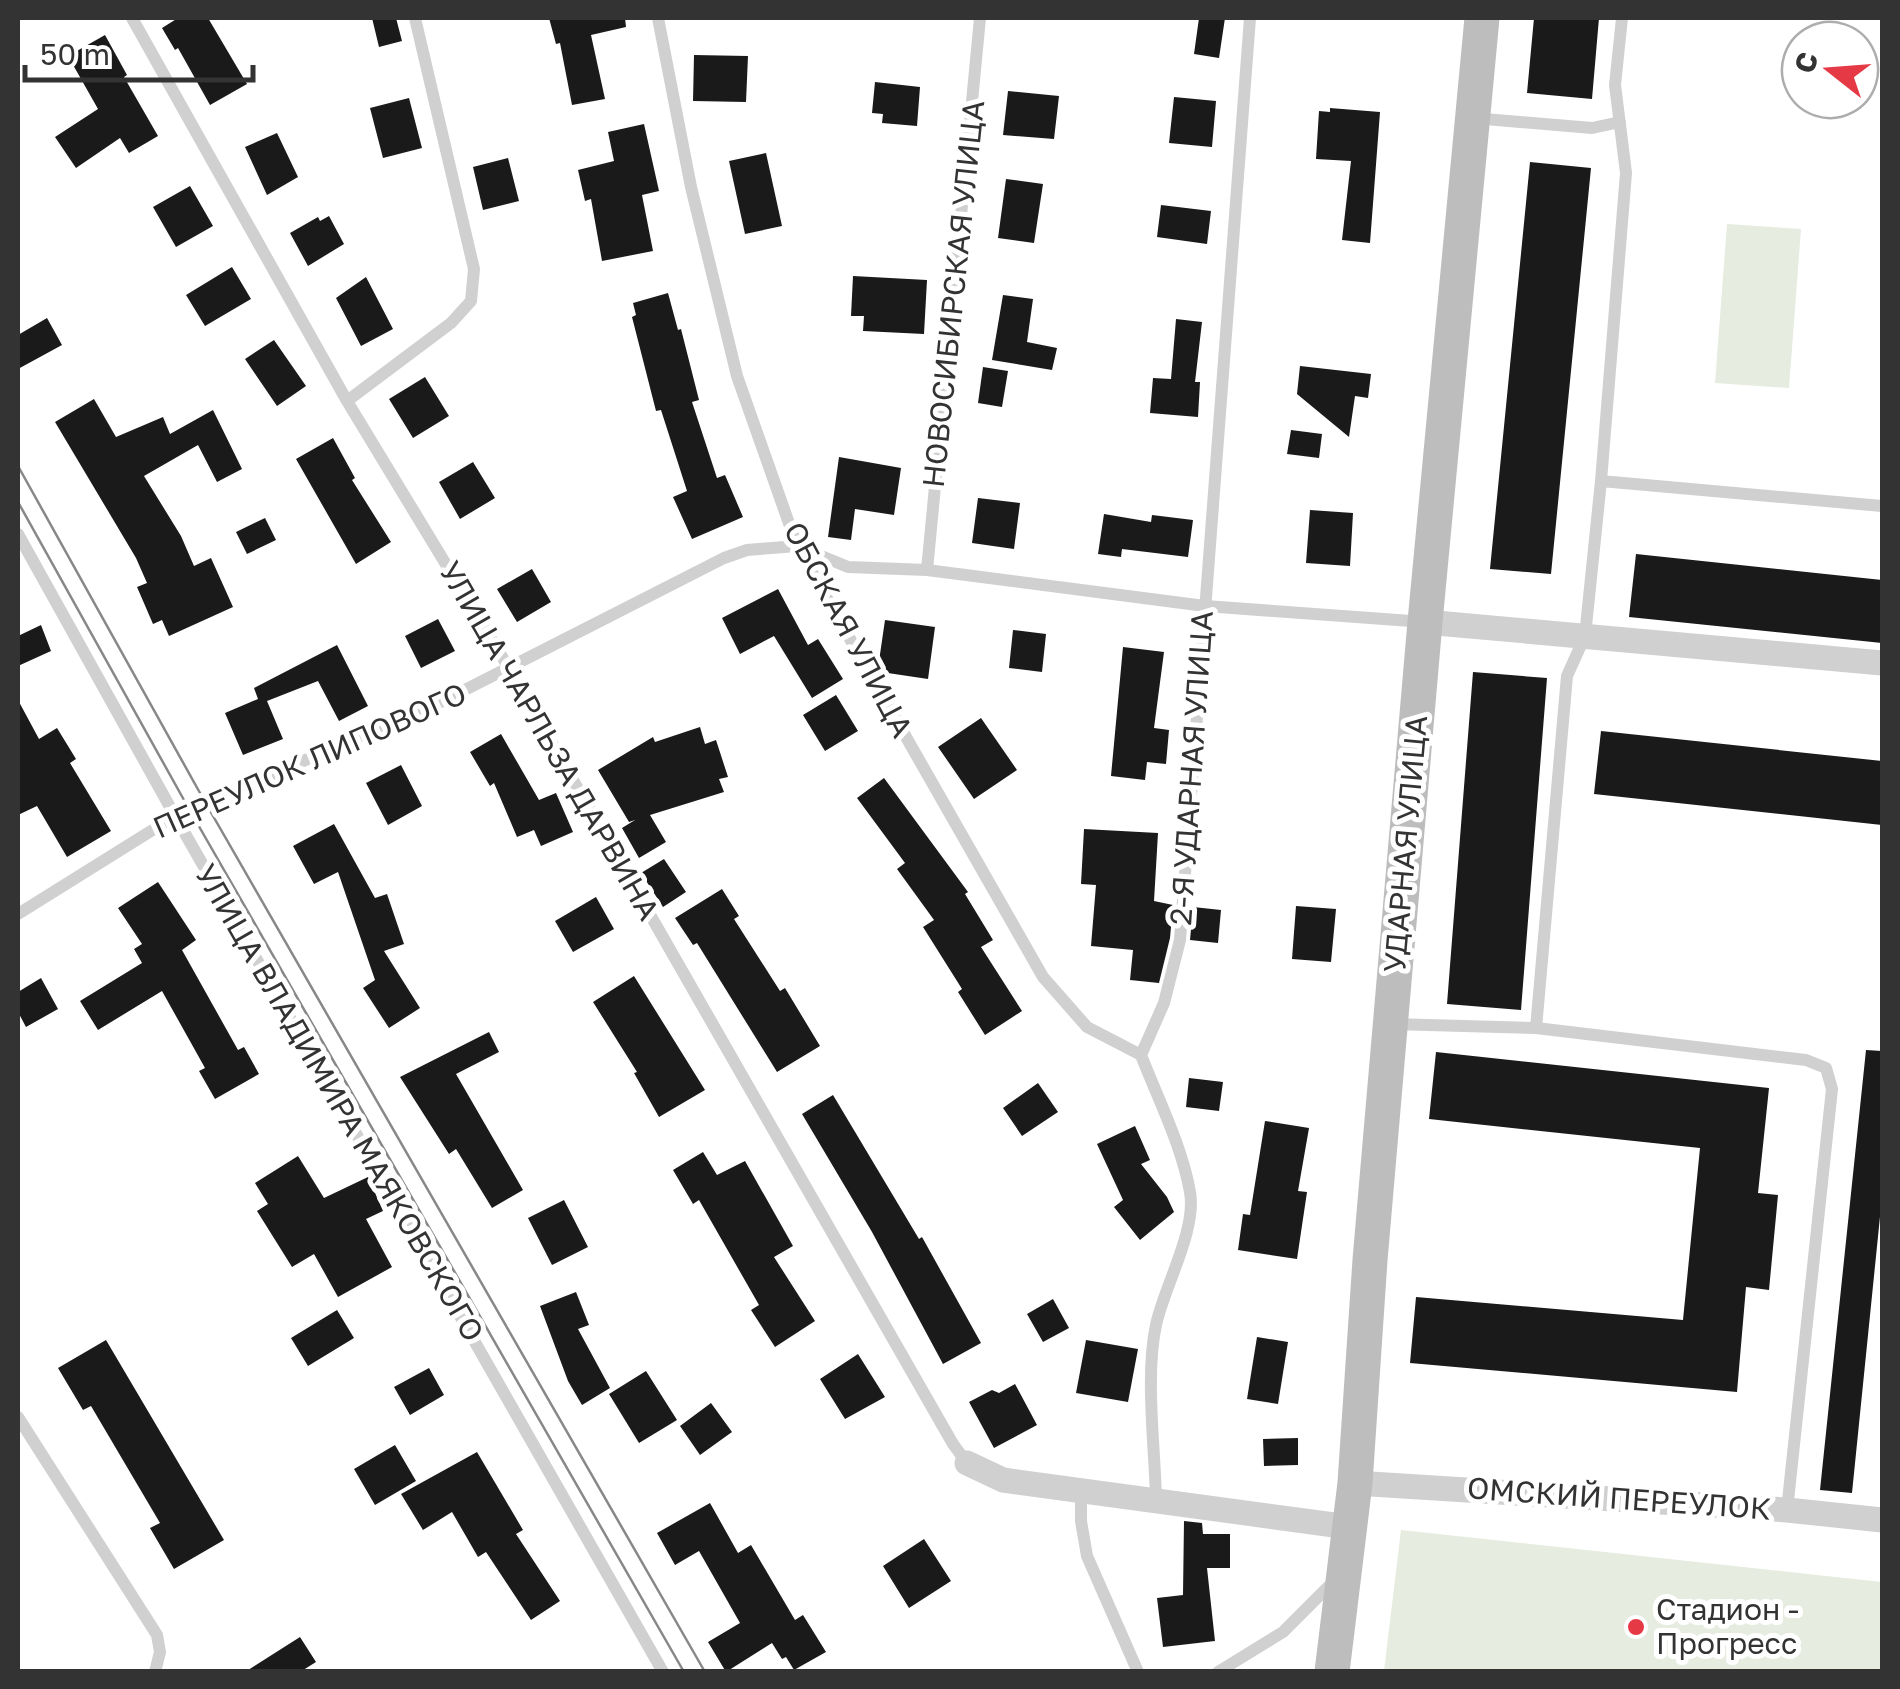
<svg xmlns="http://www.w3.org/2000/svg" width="1900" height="1689" font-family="'Golos Text',sans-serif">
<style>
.green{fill:#e6ecdf}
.building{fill:#1a1a1a}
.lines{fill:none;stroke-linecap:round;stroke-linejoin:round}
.lane{stroke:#d0d0d0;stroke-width:12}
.street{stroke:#d0d0d0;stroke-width:25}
.secondary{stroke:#bdbdbd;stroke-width:35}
.tram{stroke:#888;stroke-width:2.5}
.poi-dot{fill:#e63946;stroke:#fff;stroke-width:4}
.labels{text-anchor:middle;stroke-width:10;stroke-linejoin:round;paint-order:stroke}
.street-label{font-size:30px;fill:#333;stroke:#fff}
.poi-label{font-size:30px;fill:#333;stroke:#fff;text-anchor:start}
</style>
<rect width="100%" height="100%" fill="#fff"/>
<path class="green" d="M1727,224l74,5 -12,159 -74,-5z
M1401,1530l481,52v89h-498z"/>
<path class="building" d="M178,18h30l39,66 -37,21 -32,-57 -3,2 -13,-22z
M372,18h24l6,23 -23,6z
M549,18h76l1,9 -35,8 14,64 -33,6 -12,-62 -4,1z
M1199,18h26l-6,40 -25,-4z
M1534,18h65l-7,81 -65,-6z
M105,35l22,40 -3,2 34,59 -29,17 -9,-15 -44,30 -21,-31 43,-28 -30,-53z
M694,55l54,1 -2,46 -53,-1z
M875,82l45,5 -3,39 -35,-3 1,-9 -11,-1z
M1008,91l51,5 -5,43 -51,-4z
M1174,97l42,4 -4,46 -43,-4z
M409,98l13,50 -39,10 -13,-50z
M1330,108l50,4 -10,131 -28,-3 9,-79 -35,-2 3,-48 11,1z
M644,124l15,67 -17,4 11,56 -51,10 -11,-62 -6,2 -7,-31 36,-9 -6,-29z
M277,133l21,44 -31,18 -22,-48z
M766,153l16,73 -37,8 -16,-73z
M508,158l11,43 -36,9 -10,-43z
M1530,162l61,6 -40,406 -61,-5z
M1006,179l37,5 -9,59 -36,-5z
M190,186l23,40 -37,21 -23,-40z
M1161,205l50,6 -4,33 -50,-7z
M329,216l15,28 -36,22 -18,-33 28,-16 2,4z
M232,267l19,32 -46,27 -19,-31z
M853,276l74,4 -3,54 -61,-3 1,-15h-13z
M366,277l27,52 -32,17 -25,-48z
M668,293l10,37 3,-1 18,71 -7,2 25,76 8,-3 18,42 -51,22 -19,-42 14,-6 -26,-81 -5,1 -24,-94 4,-2 -3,-12z
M1003,295l30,4 -6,43 30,6 -5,22 -60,-10z
M47,318l15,27 -44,24v-34z
M1176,319l26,3 -7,60h5l-2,35 -48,-4 3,-35 18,1z
M274,340l32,46 -29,20 -32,-47z
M1300,366l71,8 -3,24 -13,-2 -6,41 -52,-43z
M983,367l25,4 -6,36 -24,-4z
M425,377l24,39 -36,22 -24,-39z
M94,399l22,38 47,-20 7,17 43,-24 29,59 -25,13 -19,-37 -54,31 37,60 13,30 17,-8 22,49 -64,29 -7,-16 -9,4 -16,-37 10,-4 -11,-25 -81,-136z
M1291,430l31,4 -3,24 -32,-4z
M333,438l22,40 -3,2 39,62 -35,22 -60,-105z
M839,457l62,11 -7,47 -39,-6 -4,31 -23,-3z
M473,462l22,36 -35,21 -21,-37z
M978,498l42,5 -6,46 -42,-6z
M1310,510l43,3 -3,53 -44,-3z
M1104,514l47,8 1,-7 41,5 -5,37 -66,-8 -1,8 -23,-3z
M265,518l11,22 -29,14 -11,-22z
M1636,554l246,26v63l-253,-26z
M532,569l19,33 -34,20 -20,-33z
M778,589l30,56 10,-6 25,40 -31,19 -38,-62 -34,18 -18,-36z
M438,619l17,32 -34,17 -16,-32z
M885,620l50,7 -7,52 -47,-7 -3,-4z
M41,625l10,26 -33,15v-30z
M1013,630l33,4 -4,38 -33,-4z
M337,645l31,61 -29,15 -21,-40 -51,20 16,38 -40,16 -18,-42 33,-14 -4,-11z
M1123,647l41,5 -10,76 15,2 -3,34 -19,-2 -2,18 -34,-4z
M1473,672l74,6 -26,332 -74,-6z
M836,695l22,36 -33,20 -22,-36z
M18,700l21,39 18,-11 19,31 -6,4 41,68 -44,26 -30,-51 -19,9z
M981,718l36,52 -43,29 -36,-52z
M700,727l5,17 11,-4 12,37 -9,2 5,13 -74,23 16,27 -27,16 -17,-30 13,-8 -6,2 -31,-52 55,-33 2,5z
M1601,731l281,30v64l-288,-31z
M501,734l38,66 17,-7 17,39 -32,14 -7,-16 -17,7 -23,-54 -4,3 -20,-34z
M401,765l21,41 -34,19 -22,-42z
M884,778l84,114 -3,2 28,46 -12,7 41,64 -37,24 -27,-43 4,-3 -39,-62 11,-7 -37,-51 8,-6 -48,-65z
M334,824l41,74 12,-4 17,50 -20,7 36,57 -31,20 -26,-40 12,-8 -37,-108 -24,12 -21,-38z
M1084,829l74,4 -4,68 19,4 -3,33 -11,45 -29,-3 3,-30 -42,-4 5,-61 -15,-1z
M664,859l22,33 -23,15 -22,-34z
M158,882l38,58 -14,10 56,100 6,-3 15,27 -44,25 -16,-28 6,-3 -43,-77 -64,39 -18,-29 62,-38 -8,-14 8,-5 -24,-36z
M722,889l17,27 -5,3 46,72 5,-3 35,58 -43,26 -80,-129 -4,2 -18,-27z
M596,897l18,32 -41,23 -18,-31z
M1296,906l40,3 -5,53 -39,-3z
M1193,907l28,3 -3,33 -28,-3z
M634,976l71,114 -46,27 -25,-44 3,-1 -44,-70z
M41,978l17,31 -32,18 -8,-15v-20z
M489,1032l10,20 -43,22 67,116 -31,18 -36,-59 -7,5 -49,-77z
M1866,1050l16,1v146l-30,296 -32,-3z
M1436,1052l333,36 -11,105 20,2 -9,95 -23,-3 -9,105 -327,-29 6,-66 267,23 17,-172 -271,-29z
M1189,1078l34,4 -4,29 -33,-4z
M1038,1083l20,29 -36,24 -19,-28z
M833,1095l86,144 3,-2 59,106 -38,21 -71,-132 -70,-118z
M1265,1121l44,7 -11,63 9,1 -10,67 -59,-9 5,-36 7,1z
M1135,1126l15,34 -9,4 26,33 7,15 -34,28 -26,-33 9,-7 -26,-56z
M703,1152l14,23 28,-14 48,85 -19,11 41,64 -40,26 -24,-37 8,-5 -60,-105 -6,4 -20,-34z
M298,1156l26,42 44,-21 15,34 -17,8 26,48 -54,30 -24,-43 -22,13 -35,-56 11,-7 -13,-21z
M564,1200l24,47 -36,18 -24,-47z
M576,1292l13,33 -11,4 32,59 -28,17 -14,-24 -28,-75z
M1053,1299l16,29 -26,14 -16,-28z
M337,1310l17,28 -46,28 -17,-28z
M1257,1337l31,5 -10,62 -31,-5z
M106,1340l118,200 -50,29 -24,-41 10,-5 -69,-117 -8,4 -25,-42z
M1086,1340l52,9 -10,53 -52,-9z
M858,1354l27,43 -40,22 -25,-40z
M429,1368l15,27 -34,20 -16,-28z
M646,1371l31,49 -38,23 -30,-49z
M1015,1384l22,41 -43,23 -25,-46 23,-12 7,3z
M711,1403l21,29 -32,23 -20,-29z
M1298,1438v27l-34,1 -1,-27z
M395,1445l21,36 -41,24 -21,-36z
M477,1452l46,78 -7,4 44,67 -29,19 -45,-68 -8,5 -26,-45 -29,18 -22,-36z
M710,1503l28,50 13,-8 44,75 8,-5 23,37 -32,18 -8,-13 -4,2 -10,-16 -46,29 -18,-30 32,-19 -41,-72 -24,14 -18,-32z
M1184,1521l18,2 1,11h27v34h-23l8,73 -52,6 -6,-49 26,-3z
M924,1539l27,42 -42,27 -26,-42z
M300,1637l16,25 -16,10h-55z"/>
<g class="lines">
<path class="lane" d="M132,18l215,383 163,269 443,774 14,19
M658,18l33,169 46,189 60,170 246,431 44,50 54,28
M1473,118l119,10 28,-6
M347,401l104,-78 20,-22 3,-32 -59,-251
M1601,481l281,25
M18,534l157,282 488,856
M927,570l53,-552
M18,914l157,-98 268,-115 281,-143 23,-8 50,-4 51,21 79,3 278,36 220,16
M1392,1024l144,4 31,-352 18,-40 16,-155 25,-308 -11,-88 7,-67
M1536,1028l270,32 20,8 6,21 -45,421
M18,1417l139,218 3,17 -5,20
M1081,1490v31l6,35 51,116
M1156,1500c-1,-52 -11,-125 0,-175 8,-38 41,-95 34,-133 -8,-46 -32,-93 -49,-137l23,-52 16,-63 70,-922
M1218,1672l65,-40 50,-50"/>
<path class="street" d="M1425,622l457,41
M967,1463l36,17 346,47
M1355,1483l432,27 95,10"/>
<path class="secondary" d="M1332,1672l23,-189 15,-223 55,-638 57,-604"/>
<path class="tram" d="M18,466l187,336 500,870
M18,502l171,307 495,863"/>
</g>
<circle class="poi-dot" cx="1636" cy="1627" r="10"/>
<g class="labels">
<g class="street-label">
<text transform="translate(954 294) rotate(-84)" y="10">НОВОСИБИРСКАЯ УЛИЦА</text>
<text transform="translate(848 630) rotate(62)" y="10">ОБСКАЯ УЛИЦА</text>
<text transform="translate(549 741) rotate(60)" y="10">УЛИЦА ЧАРЛЬЗА ДАРВИНА</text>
<text transform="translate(310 761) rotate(-24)" y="10">ПЕРЕУЛОК ЛИПОВОГО</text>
<text transform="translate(1192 768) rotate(-86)" y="10">2-Я УДАРНАЯ УЛИЦА</text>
<text transform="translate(1406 844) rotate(-85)" y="10">УДАРНАЯ УЛИЦА</text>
<text transform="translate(339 1103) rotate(60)" y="10">УЛИЦА ВЛАДИМИРА МАЯКОВСКОГО</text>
<text transform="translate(1619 1499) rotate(4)" y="10">ОМСКИЙ ПЕРЕУЛОК</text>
</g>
<g class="poi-label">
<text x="1656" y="1620">Стадион -<tspan x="1656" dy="34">Прогресс</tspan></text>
</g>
</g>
<rect width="1900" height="1689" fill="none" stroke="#333333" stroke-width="40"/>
<g transform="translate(1830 70) rotate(287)"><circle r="48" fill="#ffffff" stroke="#adadad" stroke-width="2.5"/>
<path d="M0-8L18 38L0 25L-18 38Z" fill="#e63946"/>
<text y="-15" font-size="28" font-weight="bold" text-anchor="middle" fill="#333333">С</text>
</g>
<path d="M25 65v15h228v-15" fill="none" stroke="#333333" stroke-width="5"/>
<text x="40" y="65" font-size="30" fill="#333333" stroke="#ffffff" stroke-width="8" paint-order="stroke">50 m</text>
</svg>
